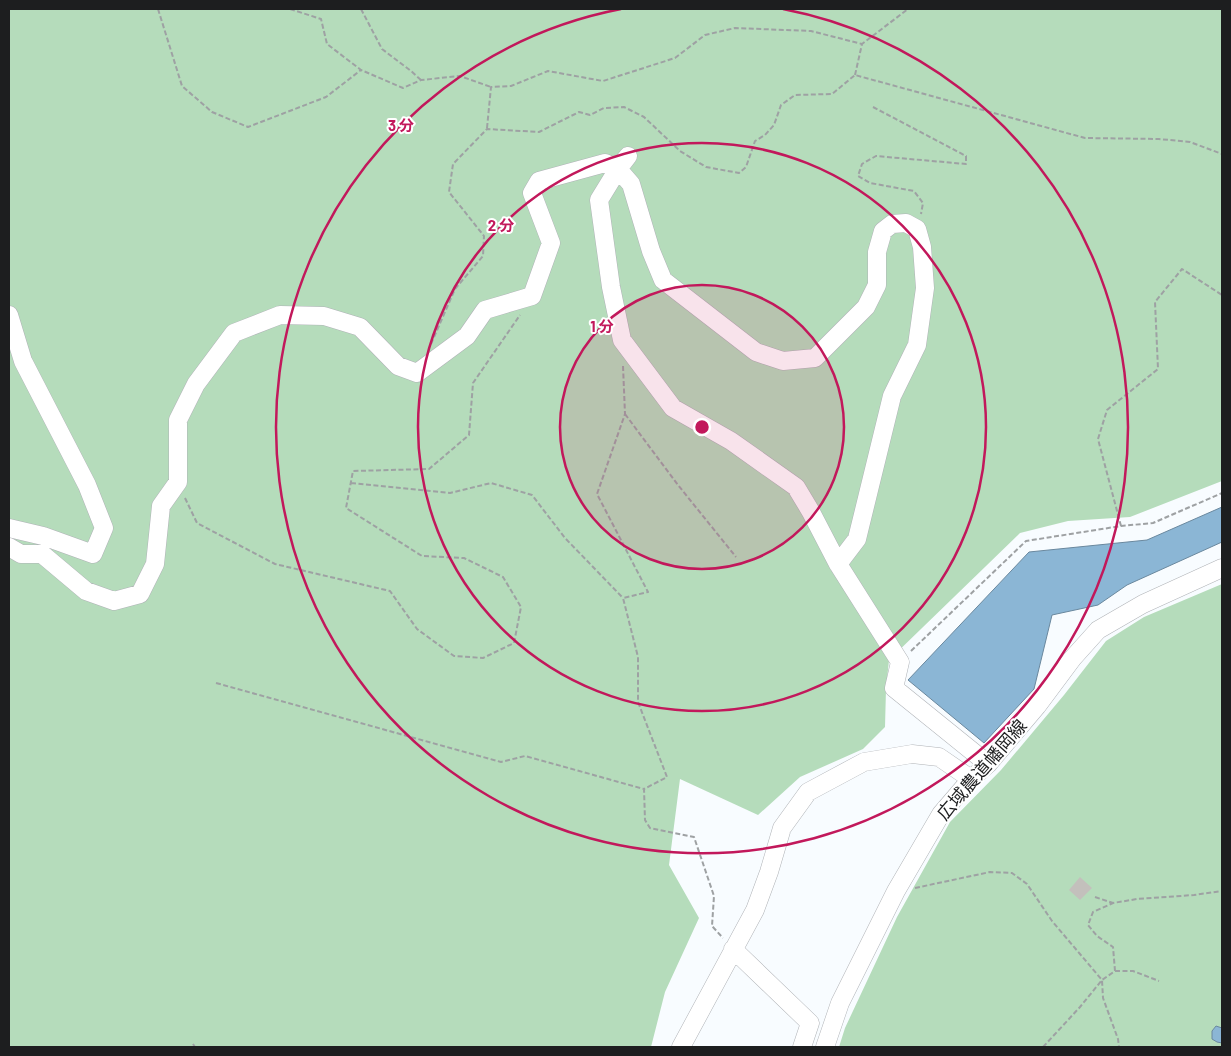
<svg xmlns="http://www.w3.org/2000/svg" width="1231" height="1056" font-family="Barlow,'Noto Sans JP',sans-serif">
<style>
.green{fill:#b5dcbb}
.water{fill:#8bb6d5;stroke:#6a889e}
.building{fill:#c3c0bc}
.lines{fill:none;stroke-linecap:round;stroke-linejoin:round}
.minor-casing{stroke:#b0b3b7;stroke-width:19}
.path{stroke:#9ea1a3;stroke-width:2;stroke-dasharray:5 2.5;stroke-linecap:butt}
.minor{stroke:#fff;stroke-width:18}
.ring{fill:none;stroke:#c2185b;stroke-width:2.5}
.labels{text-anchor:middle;stroke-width:4;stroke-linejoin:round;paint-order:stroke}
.street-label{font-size:18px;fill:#1d1e1f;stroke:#fff}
.centre{fill:#c2185b;stroke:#fff;stroke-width:2.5}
.ring-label{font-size:15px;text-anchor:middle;font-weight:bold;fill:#c2185b;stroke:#fff;stroke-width:4;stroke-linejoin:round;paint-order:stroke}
</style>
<rect width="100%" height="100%" fill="#f8fcff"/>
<path class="green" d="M9,9h1213v472l-92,36 -62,4 -48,12 -131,127 -3,29 -1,38 -22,22 -63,28 -42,38 -78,-36 -11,86 30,53 -34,74 -14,55h-642z
M1222,584v463h-383l6,-19 52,-111 53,-95 51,-52 63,-75 42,-54 38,-24z"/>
<path class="water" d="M1222,507v35l-95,43 -29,20 -46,10 -18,74 -50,54 -76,-63 121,-128 118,-12z
M1216,1026l6,2v15l-5,-1 -5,-3v-8z"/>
<path class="building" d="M1080,877l12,11 -12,12 -11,-10z"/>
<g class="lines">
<defs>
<path id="minor" d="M628,156l-10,13 -19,31 12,87 11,53 51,68 58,33 65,46 15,25 27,52 62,98 -6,26 94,76
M9,315l14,46 64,124 17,43 -11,26 -50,-18 -34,-8
M9,547l12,7h21l44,37 28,10 26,-7 15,-30 6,-58 17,-24v-62l18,-36 38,-51 46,-18 44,1 36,11 38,39 19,7 50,-37 18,-26 47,-14 19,-53 -19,-50 7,-12 66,-18 13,6 13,15 20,67 12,29 93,72 27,9 32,-3 51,-51 11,-22v-33l6,-21 9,-7 14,-1 11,6 5,18 3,41 -8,57 -25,51 -35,143 -19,25
M733,949l77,74 -8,24
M681,1047l74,-137 14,-38 13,-44 26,-36 56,-30 48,-8 27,3 32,22
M825,1047l15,-44 56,-112 45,-77 30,-35 17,-15 49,-58 35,-47 26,-29 45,-26 79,-36"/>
</defs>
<use href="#minor" class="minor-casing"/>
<path class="path" d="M158,9l24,77 30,26 36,15 78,-30 35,-27
M290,9l31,10 6,25 34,26 42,18 18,-8 39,-4 31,11
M361,9l21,40 29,22 10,9
M855,75l7,-31 46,-35
M873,107l93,49v8l-90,-8 -14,8 -4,12 12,7 44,8 9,12 -2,11
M487,128l4,-41 20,-1 37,-15 55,10 72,-23 30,-23 30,-7 76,3 51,13
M431,344l24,-55 28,-33 1,-20 -35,-44 4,-28 34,-35 52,3 40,-20 11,3 14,-7 20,-1 20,10 36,34 26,16 33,6 7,-6 9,-26 10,-6 9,-10 7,-20 14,-10 37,-1 23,-19 230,63 74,1 31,3 32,12
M623,366l2,48 -28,80 51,98 -25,6 15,59v45l29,75 -23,12 1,31 5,8 44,9 20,59 -2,30 11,12
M625,414l53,71 58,72
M351,483l99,10 41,-10 41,12 33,43 58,60
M185,498l12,25 78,41 115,27 27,38 37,27 29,2 31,-15 7,-36 -18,-30 -39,-19 -42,-2 -76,-48 7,-37 76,-2 40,-34 4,-52 47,-68
M1121,526l-23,-87 9,-29 51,-41 -3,-67 27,-33 40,26
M911,651l115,-110 95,-15 32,-3 69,-30
M216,683l285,79 24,-6 119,33
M915,888l75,-16 22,1 15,11 25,37 50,59 1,18 15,41 1,8
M1095,897l18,6
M1115,971h18l26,10
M193,1044l2,3
M1043,1047l37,-40 22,-27 13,-9 -2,-24 -16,-11 -9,-11 5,-13 20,-9 24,-4 57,-4 28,-4"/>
<use href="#minor" class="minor"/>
</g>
<circle cx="702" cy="427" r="142" fill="#c2185b" fill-opacity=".12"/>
<g class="ring">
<circle cx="702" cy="427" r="142"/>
<circle cx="702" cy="427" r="284"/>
<path d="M783 9A426 426 0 1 1 621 9"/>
</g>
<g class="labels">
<g class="street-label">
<text transform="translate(982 770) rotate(-49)" y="6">広域農道幡岡線</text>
</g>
</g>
<circle cx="702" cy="427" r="8" class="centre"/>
<g class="ring-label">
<text x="401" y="131">3 分</text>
<text x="501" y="231">2 分</text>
<text x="602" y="332">1 分</text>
</g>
<rect width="1231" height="1056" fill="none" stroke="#1d1e1f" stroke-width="20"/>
</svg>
